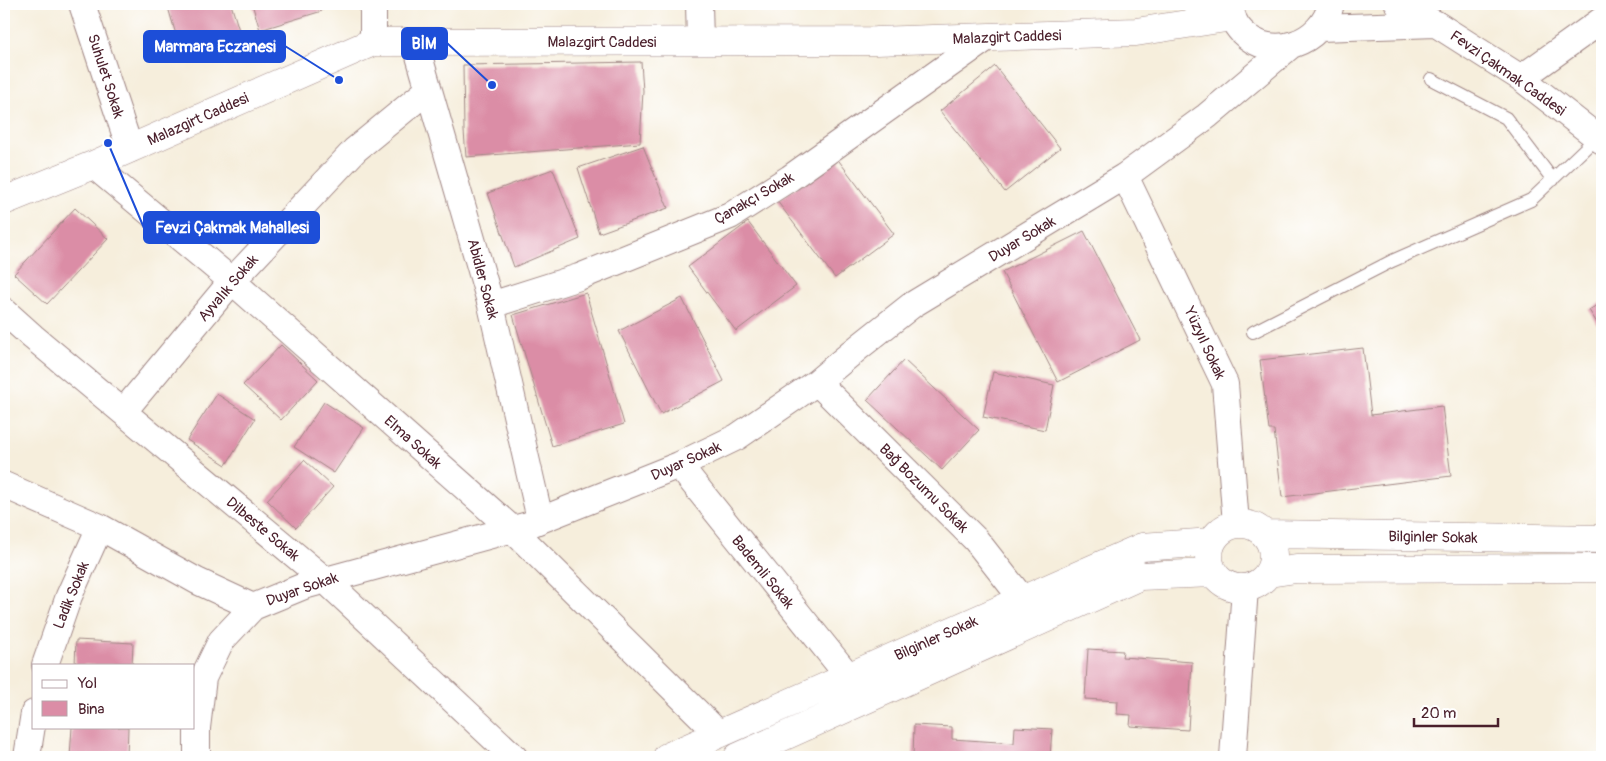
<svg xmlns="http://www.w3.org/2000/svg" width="1606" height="761" font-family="Pangolin,sans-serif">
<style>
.building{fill:#db8da6}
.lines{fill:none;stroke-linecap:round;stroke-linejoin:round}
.service-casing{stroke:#a08684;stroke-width:14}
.minor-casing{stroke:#a08684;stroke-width:28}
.tertiary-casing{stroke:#a08684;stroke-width:29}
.service{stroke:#fff;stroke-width:12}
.minor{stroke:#fff;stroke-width:26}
.tertiary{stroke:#fff;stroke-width:28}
.labels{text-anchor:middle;stroke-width:4;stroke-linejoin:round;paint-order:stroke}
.street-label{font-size:15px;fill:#4a1f2b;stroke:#fff}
.leader{fill:none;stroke:#1d4ed8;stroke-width:2}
.callout-dot{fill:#1d4ed8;stroke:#fff;stroke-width:2}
.callout{fill:#1d4ed8;stroke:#1d4ed8;stroke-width:2}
.callout-label{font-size:16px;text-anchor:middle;font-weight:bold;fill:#fff}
</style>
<rect width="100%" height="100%" fill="#fff"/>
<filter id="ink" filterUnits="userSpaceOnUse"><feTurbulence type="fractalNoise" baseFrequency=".02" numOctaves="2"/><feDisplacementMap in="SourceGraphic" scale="10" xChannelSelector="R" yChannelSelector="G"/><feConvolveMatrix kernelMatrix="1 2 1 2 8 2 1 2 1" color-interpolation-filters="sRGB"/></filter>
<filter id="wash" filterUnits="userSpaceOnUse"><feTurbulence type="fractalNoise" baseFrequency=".0096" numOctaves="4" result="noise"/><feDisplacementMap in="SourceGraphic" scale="20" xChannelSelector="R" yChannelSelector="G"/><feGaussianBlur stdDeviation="1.12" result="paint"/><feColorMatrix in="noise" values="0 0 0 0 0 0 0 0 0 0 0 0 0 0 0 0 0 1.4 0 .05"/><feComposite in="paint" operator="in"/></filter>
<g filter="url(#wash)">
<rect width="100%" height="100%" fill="#f6eedc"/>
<g id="blocks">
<path class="building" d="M167,4h64l10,33 -59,18z
M252,4h67l3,7 -62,19z
M641,62l2,29 -3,52 -174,14 -2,-26 -1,-66z
M995,66l65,82 -55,44 -65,-81z
M643,146l25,62 -69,25 -21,-65z
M836,157l58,77 -59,44 -58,-77z
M553,169l27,70 -66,28 -26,-74z
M75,208l33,31 -61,65 -33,-30z
M748,222l48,64 -60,45 -48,-64z
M1084,231l56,109 -82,42 -56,-110z
M586,293l38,131 -72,22 -39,-131z
M682,298l42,83 -63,33 -42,-83z
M1602,302v29l-13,-21z
M281,345l37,35 -37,40 -38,-35z
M1363,348l8,67 71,-9 9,70 -169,21 -8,-67h-5l-9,-70z
M904,360l75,70 -37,40 -75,-70z
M993,372l61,13 -9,45 -62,-13z
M217,394l38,25 -29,46 -39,-25z
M324,402l40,26 -30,45 -40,-26z
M304,460l29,27 -37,41 -29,-28z
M76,640l57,3 -1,22h-57z
M1088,649l35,2 -1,6 70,5 -4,68 -58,-4 1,-11 -14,-1 1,-13 -33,-2z
M914,725l38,2v12l62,4 1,-16 37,2 -2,28h-137z
M72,727h56l-1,30h-57z"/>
</g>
</g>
<g filter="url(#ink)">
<use href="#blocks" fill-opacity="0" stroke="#a08684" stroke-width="1"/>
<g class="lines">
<defs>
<path id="service" d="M1431,79l75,39 47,62
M1253,332l139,-71 139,-61 66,-63"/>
<path id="minor" d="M82,4l48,145
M699,4l1,37
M1228,4c3,10 6,20 14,28 29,30 81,11 89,-28
M1398,4l38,20 85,54 81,63
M1320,28l116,-4
M373,42v-38
M415,42l76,263 49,214
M1521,78l81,-58
M93,165l139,116 280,248 207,205
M1125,176l100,208 11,140
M491,305l88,-28 151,-61 60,-38 198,-141
M4,311l29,26 292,243 189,177
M817,382l159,158 47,60
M123,412l109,-131 123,-131 73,-60
M679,465l170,212
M4,485l96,42 97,54 56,26 51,-21 224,-61 151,-60 58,-28 80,-55 42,-35 53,-42 213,-129 82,-60 83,-70
M45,665l24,-69 31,-69
M27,757l7,-44
M197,757v-29l6,-50 18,-37 32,-34
M1233,757l12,-169"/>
<path id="tertiary" d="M4,201l89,-36 280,-123 503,-1 260,-9 96,-15
M1209 556a32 32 0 1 1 64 0a32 32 0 1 1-64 0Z
M1265,534l337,5
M1269,573l27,-4 306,-1
M667,757l475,-210 70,-5
M738,757l402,-181 73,-3"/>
</defs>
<use href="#service" class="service-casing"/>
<use href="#minor" class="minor-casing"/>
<use href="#tertiary" class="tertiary-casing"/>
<use href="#service" class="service"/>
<use href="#minor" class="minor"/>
<use href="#tertiary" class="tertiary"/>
</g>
</g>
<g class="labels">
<g class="street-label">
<text transform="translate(1007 37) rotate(-2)" y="5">Malazgirt Caddesi</text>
<text x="602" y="47">Malazgirt Caddesi</text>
<text transform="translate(1508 73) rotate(35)" y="5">Fevzi Çakmak Caddesi</text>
<text transform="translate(106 76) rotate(72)" y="5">Suhulet Sokak</text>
<text transform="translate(198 119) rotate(-24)" y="5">Malazgirt Caddesi</text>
<text transform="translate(754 198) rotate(-30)" y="5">Çanakçı Sokak</text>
<text transform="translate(1022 239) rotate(-31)" y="5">Duyar Sokak</text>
<text transform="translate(483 279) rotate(75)" y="5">Abidler Sokak</text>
<text transform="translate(228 288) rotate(-49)" y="5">Ayvalık Sokak</text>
<text transform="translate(1205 343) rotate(65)" y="5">Yüzyıl Sokak</text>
<text transform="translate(413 442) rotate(42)" y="5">Elma Sokak</text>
<text transform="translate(686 461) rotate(-24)" y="5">Duyar Sokak</text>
<text transform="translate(924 488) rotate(45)" y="5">Bağ Bozumu Sokak</text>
<text transform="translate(263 529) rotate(40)" y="5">Dilbeste Sokak</text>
<text transform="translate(1433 537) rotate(1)" y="5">Bilginler Sokak</text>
<text transform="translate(763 572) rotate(51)" y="5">Bademli Sokak</text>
<text transform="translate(302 589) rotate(-19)" y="5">Duyar Sokak</text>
<text transform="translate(71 595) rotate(-68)" y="5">Ladik Sokak</text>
<text transform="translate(936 638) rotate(-24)" y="5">Bilginler Sokak</text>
</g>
</g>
<path class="leader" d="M492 85L447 43M339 80L285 46M108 143L144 228"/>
<g class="callout-dot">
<circle cx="492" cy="85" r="5"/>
<circle cx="339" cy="80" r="5"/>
<circle cx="108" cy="143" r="5"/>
</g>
<g class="callout">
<rect x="402" y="28" width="45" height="31" rx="5"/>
<rect x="144" y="31" width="141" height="31" rx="5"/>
<rect x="144" y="212" width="175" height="31" rx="5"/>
</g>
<g class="callout-label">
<text x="424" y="49">BİM</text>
<text x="215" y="52">Marmara Eczanesi</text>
<text x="232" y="233">Fevzi Çakmak Mahallesi</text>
</g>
<rect width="1606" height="761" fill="none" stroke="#fff" stroke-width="20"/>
<rect x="32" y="664" width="162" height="65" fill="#ffffff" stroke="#b7a5aa"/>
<rect x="42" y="680" width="25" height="8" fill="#ffffff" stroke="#b7a5aa"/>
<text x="78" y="688" font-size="15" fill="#4a1f2b">Yol</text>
<rect x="42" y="701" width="25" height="15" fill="#db8da6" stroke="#b7a5aa"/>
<text x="78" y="714" font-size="15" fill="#4a1f2b">Bina</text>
<path d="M1414 718v8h84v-8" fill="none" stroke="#4a1f2b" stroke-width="2.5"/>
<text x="1421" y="718" font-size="15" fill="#4a1f2b" stroke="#ffffff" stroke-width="4" paint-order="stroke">20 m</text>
</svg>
